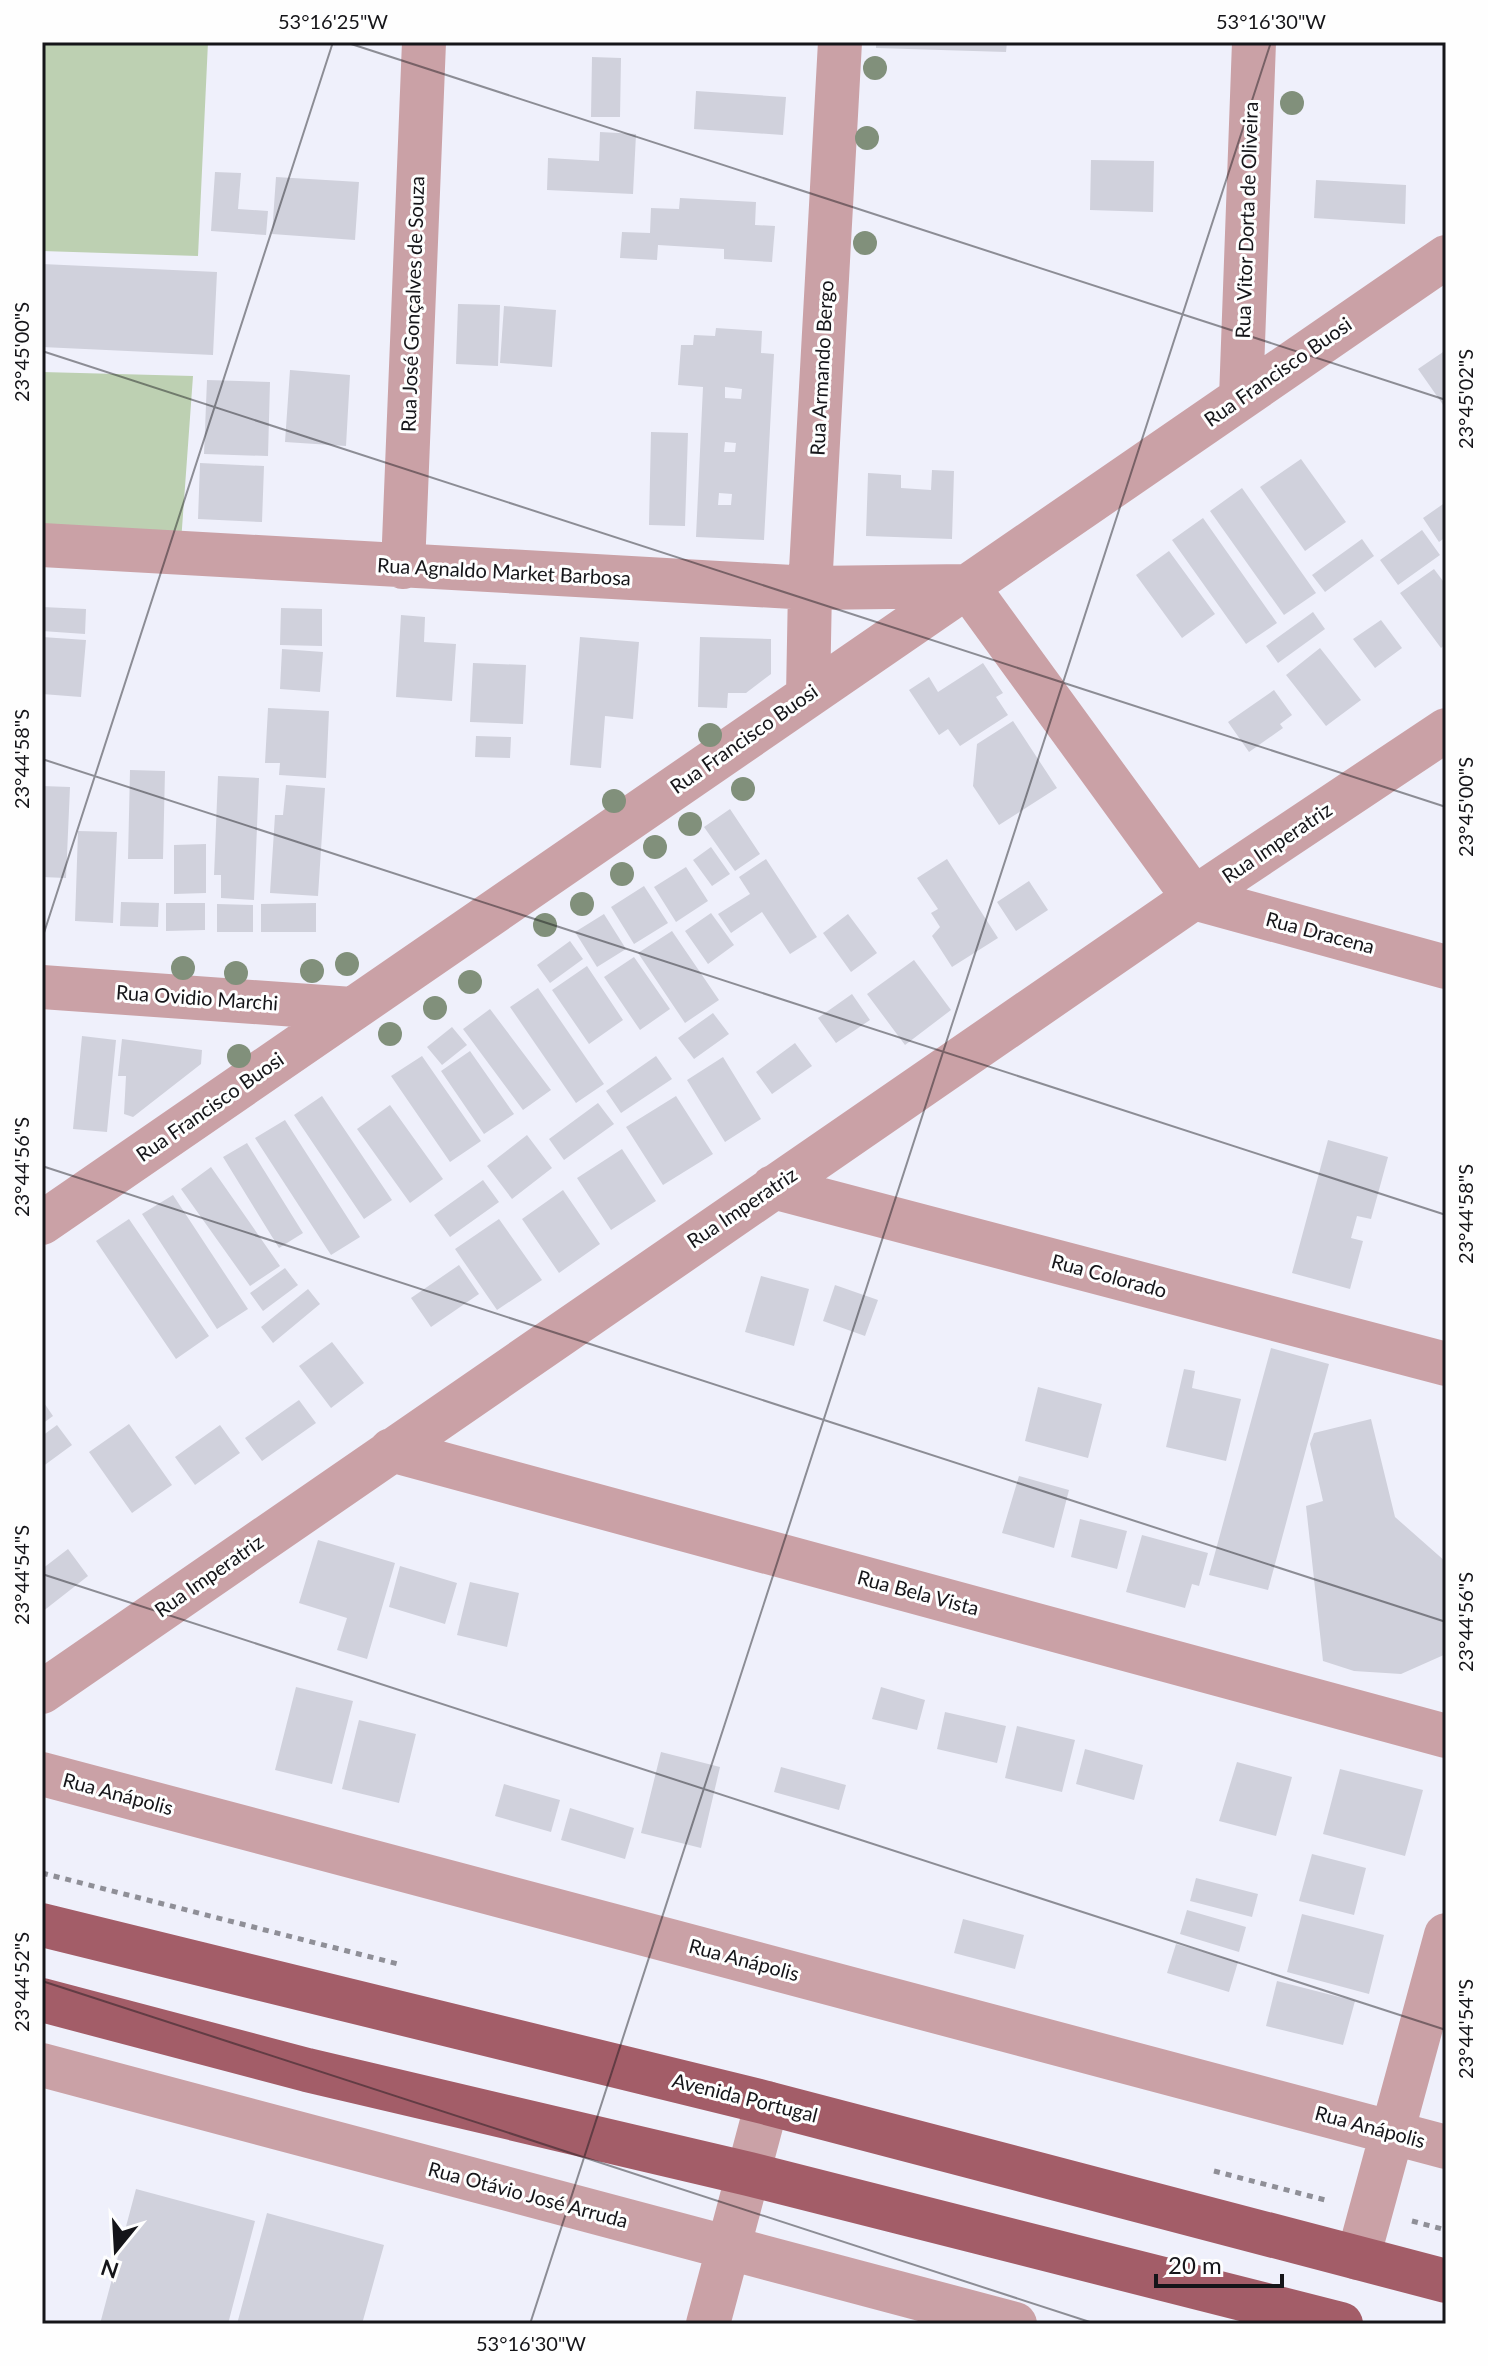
<svg xmlns="http://www.w3.org/2000/svg" width="1488" height="2366" font-family="Lato,sans-serif">
<style>
.green{fill:#bdd0b2}
.building{fill:#d0d1dc;fill-rule:evenodd}
.lines{fill:none;stroke-linecap:round;stroke-linejoin:round}
.path{stroke:#8f8f97;stroke-width:5;stroke-dasharray:6 6;stroke-linecap:butt}
.minor{stroke:#caa1a6;stroke-width:44}
.major{stroke:#a35d68;stroke-width:44}
.tree{fill:#81907b}
.ticks{fill:none;stroke:#151519;stroke-width:2;stroke-opacity:0.45}
.labels{text-anchor:middle;stroke-width:6;stroke-linejoin:round;paint-order:stroke}
.street-label{font-size:20px;fill:#151519;stroke:#fefefe}
.neatline{fill:none;stroke:#151519;stroke-width:3}
.ticks-label{font-size:20px;text-anchor:middle;fill:#151519}
</style>
<rect width="100%" height="100%" fill="#eff0fb"/>
<path class="green" d="M42,42h166l-10,214 -156,-5z
M42,372l151,4 -12,166 -139,-9z"/>
<path class="building" d="M876,42h131l-1,10 -130,-4z
M592,57l29,1 -1,59h-29z
M696,91l90,6 -3,38 -89,-6z
M600,132l36,2 -3,60 -86,-4 1,-32 51,3z
M1091,160l63,1 -1,51 -63,-2z
M215,172l26,1 -3,36 30,2 -2,24 -55,-4z
M276,177l83,5 -4,58 -83,-6z
M1316,180l90,5 -1,39 -91,-6z
M680,198l76,4 -1,23 20,1 -3,36 -48,-3v-10l-66,-4 -1,15 -37,-2 2,-26 28,1 1,-25 28,1z
M42,264l175,8 -4,83 -171,-8z
M458,304l42,1 -2,61 -42,-2z
M504,306l52,4 -4,57 -52,-4z
M716,328l46,3 -1,22 13,1 -10,186 -68,-3 7,-150 -25,-2 3,-40h12l1,-10 21,1zM725,387l17,2 -1,10 -16,-1zM725,442l11,1 -1,9h-11zM719,493l13,1 -1,11h-13z
M1446,350v59l-28,-40z
M290,370l60,5 -4,71 -61,-4z
M207,380l63,2 -2,74 -64,-2z
M651,432l37,1 -3,93 -36,-1z
M1301,459l45,63 -41,29 -45,-64z
M200,463l64,3 -2,56 -64,-3z
M932,470l22,1 -2,68 -86,-3 2,-63 33,2v13l30,2z
M1242,488l74,105 -32,22 -74,-104z
M1446,502v35l-7,5 -16,-24z
M1203,518l74,105 -31,21 -74,-104z
M1422,530l18,25 -42,30 -18,-25z
M1362,539l12,17 -49,36 -13,-17z
M1169,551l46,63 -33,24 -46,-63z
M1434,569l12,16v59l-5,4 -41,-55z
M42,607l44,2 -1,25 -43,-3z
M281,608l41,1v37l-42,-1z
M1313,612l12,17 -47,34 -12,-17z
M401,615l24,2 -1,25 32,2 -4,57 -56,-4z
M1381,620l21,28 -27,20 -22,-29z
M42,637l44,3 -5,57 -39,-3z
M580,637l59,5 -6,77 -28,-3 -4,52 -31,-3z
M700,637l71,2v35l-25,19h-18l-1,15 -29,-1z
M1320,648l41,52 -35,26 -40,-51z
M282,649l41,3 -3,40 -40,-3z
M473,663l53,2 -3,59 -53,-2z
M983,663l20,30 -7,4 12,18 -48,31 -12,-17 -9,6 -30,-45 20,-13 9,15z
M1274,690l18,25 -12,9 3,4 -34,24 -21,-30z
M268,708l61,3 -3,67 -47,-3 1,-12h-15z
M1013,721l44,67 -58,37 -26,-39 4,-42z
M476,736l35,1 -1,21 -35,-1z
M130,770l35,1 -2,88h-35z
M218,776l41,2 -5,122 -33,-2v-23h-7z
M286,785l39,3 -7,108 -48,-3 5,-78h8z
M42,786l28,1 -4,91 -24,-1z
M730,809l30,45 -25,17 -31,-44z
M78,831l39,1 -4,91 -38,-2z
M206,844v49l-32,1v-49z
M711,847l19,27 -18,12 -19,-26z
M766,859l51,78 -27,17 -28,-42 -31,21 -13,-19 32,-20 -11,-17z
M947,859l51,79 -46,29 -20,-31 8,-9 -9,-14 7,-4 -21,-31z
M686,867l22,34 -32,21 -22,-35z
M1029,881l19,29 -32,21 -19,-29z
M644,886l24,37 -34,21 -23,-37z
M121,902l38,1 -1,24 -38,-1z
M166,903h39v27l-39,1z
M316,903v29h-55v-28z
M217,904l36,1v27h-36z
M711,913l23,32 -26,19 -23,-33z
M604,914l22,35 -29,18 -22,-35z
M848,914l29,39 -26,19 -28,-39z
M672,931l47,69 -34,23 -47,-70z
M570,941l13,18 -33,24 -13,-18z
M634,957l36,52 -30,21 -36,-53z
M914,960l37,50 -46,35 -38,-51z
M587,966l36,54 -34,24 -37,-54z
M538,988l66,96 -28,19 -66,-96z
M852,994l18,26 -34,23 -18,-25z
M490,1009l61,81 -28,20 -60,-81z
M713,1013l16,21 -35,25 -16,-21z
M452,1027l15,18 -25,20 -15,-18z
M82,1036l34,4 -9,92 -34,-3z
M122,1039l80,11 -1,14 -68,53 -9,-3 2,-38h-8z
M795,1043l17,23 -40,28 -16,-22z
M470,1051l44,63 -30,20 -43,-63z
M422,1056l59,85 -31,21 -59,-86z
M656,1056l16,23 -51,34 -15,-22z
M723,1057l38,62 -36,23 -38,-62z
M322,1096l70,104 -28,19 -70,-104z
M676,1096l37,58 -50,31 -37,-58z
M598,1103l16,21 -50,36 -15,-21z
M390,1105l53,74 -33,24 -53,-74z
M285,1120l75,117 -29,18 -76,-117z
M527,1135l25,33 -40,31 -25,-33z
M1328,1140l60,17 -17,62 -14,-3 -6,22 12,3 -13,48 -58,-16z
M247,1143l56,90 -24,15 -56,-91z
M622,1149l34,52 -45,29 -34,-52z
M211,1167l69,99 -30,20 -69,-97z
M483,1180l16,22 -49,35 -16,-22z
M563,1190l37,54 -41,29 -37,-54z
M173,1195l75,114 -31,20 -75,-115z
M129,1219l80,117 -33,23 -80,-118z
M499,1219l43,61 -45,30 -42,-61z
M459,1265l20,29 -48,33 -20,-29z
M285,1268l13,17 -35,26 -13,-18z
M761,1276l48,13 -15,57 -49,-14z
M835,1285l43,15 -13,36 -42,-15z
M308,1289l12,15 -47,39 -12,-16z
M332,1342l32,41 -33,25 -32,-42z
M1271,1348l58,16 -61,226 -59,-15z
M1184,1369l11,2 -3,17 49,11 -15,62 -60,-14z
M1038,1387l64,17 -14,54 -63,-17z
M42,1400l11,16 -11,8z
M299,1400l17,23 -54,38 -17,-23z
M1371,1419l24,98 51,45v92l-45,20 -47,-3 -31,-10 -17,-155 17,-5 -13,-57 4,-11z
M129,1424l43,61 -40,28 -43,-61z
M57,1425l15,20 -30,22v-31z
M220,1425l20,28 -45,32 -20,-28z
M1019,1476l50,14 -15,58 -52,-15z
M1080,1519l47,12 -10,38 -46,-12z
M1142,1535l66,18 -9,33 -7,-2 -7,24 -59,-16z
M318,1540l77,23 -28,96 -30,-9 10,-32 -48,-15z
M68,1549l20,27 -46,36v-43z
M400,1566l57,17 -12,41 -56,-17z
M470,1582l49,11 -12,54 -50,-12z
M296,1687l57,14 -21,83 -57,-14z
M881,1687l44,13 -8,30 -45,-11z
M945,1712l61,14 -9,37 -60,-14z
M359,1720l57,14 -17,69 -57,-14z
M1017,1726l58,14 -13,52 -57,-14z
M1085,1749l58,16 -9,35 -58,-16z
M661,1752l59,15 -19,81 -60,-15z
M1237,1762l55,15 -16,59 -57,-15z
M781,1767l65,18 -7,25 -65,-18z
M1340,1769l83,21 -18,66 -82,-22z
M504,1784l56,16 -9,32 -56,-16z
M570,1808l64,20 -9,31 -64,-19z
M1312,1854l54,14 -12,47 -55,-14z
M1196,1878l62,16 -6,23 -62,-16z
M1187,1910l59,17 -7,25 -59,-18z
M1302,1914l82,21 -15,59 -82,-22z
M963,1919l61,16 -9,34 -61,-16z
M1176,1944l62,18 -9,30 -62,-19z
M1277,1981l78,20 -12,44 -77,-19z
M136,2189l119,32 -27,103h-128z
M267,2213l117,32 -22,79h-125z"/>
<g class="lines">
<path class="path" d="M42,1873l356,91
M1214,2171l115,30
M1412,2221l34,9"/>
<path class="minor" d="M1241,398l13,-356
M42,545l768,43 157,-2 227,312 252,69
M403,567l21,-525
M808,695l2,-107 30,-546
M42,987l310,22
M773,1187l673,177
M42,1223l1404,-966
M391,1450l1055,286
M42,1692l1152,-794 252,-168
M42,1774l1404,373
M42,2065l973,259
M1358,2258l88,-323
M708,2324l59,-221"/>
<path class="major" d="M42,1925l725,178 679,178
M42,2000l265,70 442,104 592,150"/>
</g>
<g class="tree">
<circle cx="875" cy="68" r="12"/>
<circle cx="1292" cy="103" r="12"/>
<circle cx="867" cy="138" r="12"/>
<circle cx="865" cy="243" r="12"/>
<circle cx="710" cy="735" r="12"/>
<circle cx="743" cy="789" r="12"/>
<circle cx="614" cy="801" r="12"/>
<circle cx="690" cy="824" r="12"/>
<circle cx="655" cy="847" r="12"/>
<circle cx="622" cy="874" r="12"/>
<circle cx="582" cy="904" r="12"/>
<circle cx="545" cy="925" r="12"/>
<circle cx="347" cy="964" r="12"/>
<circle cx="183" cy="968" r="12"/>
<circle cx="312" cy="971" r="12"/>
<circle cx="236" cy="973" r="12"/>
<circle cx="470" cy="982" r="12"/>
<circle cx="435" cy="1008" r="12"/>
<circle cx="390" cy="1034" r="12"/>
<circle cx="239" cy="1056" r="12"/>
</g>
<path class="ticks" d="M345,42l1101,358M42,351l1404,456M42,759l1404,456M42,939l291,-897M42,1166l1404,456M42,1574l1404,456M42,1981l1054,343M530,2324l741,-2282"/>
<g class="labels">
<g class="street-label">
<text transform="translate(1247 220) rotate(-88)" y="7">Rua Vitor Dorta de Oliveira</text>
<text transform="translate(413 304) rotate(-88)" y="7">Rua José Gonçalves de Souza</text>
<text transform="translate(822 368) rotate(-87)" y="7">Rua Armando Bergo</text>
<text transform="translate(1278 372) rotate(-35)" y="7">Rua Francisco Buosi</text>
<text transform="translate(504 572) rotate(3)" y="7">Rua Agnaldo Market Barbosa</text>
<text transform="translate(744 739) rotate(-35)" y="7">Rua Francisco Buosi</text>
<text transform="translate(1277 843) rotate(-34)" y="7">Rua Imperatriz</text>
<text transform="translate(1320 933) rotate(15)" y="7">Rua Dracena</text>
<text transform="translate(197 998) rotate(4)" y="7">Rua Ovidio Marchi</text>
<text transform="translate(210 1107) rotate(-35)" y="7">Rua Francisco Buosi</text>
<text transform="translate(742 1208) rotate(-34)" y="7">Rua Imperatriz</text>
<text transform="translate(1109 1276) rotate(15)" y="7">Rua Colorado</text>
<text transform="translate(209 1576) rotate(-35)" y="7">Rua Imperatriz</text>
<text transform="translate(918 1593) rotate(15)" y="7">Rua Bela Vista</text>
<text transform="translate(118 1794) rotate(15)" y="7">Rua Anápolis</text>
<text transform="translate(744 1960) rotate(15)" y="7">Rua Anápolis</text>
<text transform="translate(745 2098) rotate(14)" y="7">Avenida Portugal</text>
<text transform="translate(1370 2127) rotate(15)" y="7">Rua Anápolis</text>
<text transform="translate(528 2195) rotate(15)" y="7">Rua Otávio José Arruda</text>
</g>
</g>
<rect width="1488" height="2366" fill="none" stroke="#fefefe" stroke-width="88"/>
<g transform="translate(116 2250) rotate(198)" stroke="#fefefe" stroke-width="6" paint-order="stroke">
<path d="M0-6L14 30L0 20L-14 30Z" fill="#151519"/>
<text y="-12" font-size="22" font-weight="bold" text-anchor="middle" fill="#151519">N</text>
</g>
<path d="M1156 2274v12h126v-12" fill="none" stroke="#151519" stroke-width="4"/>
<text x="1168" y="2274" font-size="24" fill="#151519" stroke="#fefefe" stroke-width="6" paint-order="stroke">20 m</text>
<rect x="44" y="44" width="1400" height="2278" class="neatline"/>
<g class="ticks-label">
<text x="333" y="29">53°16'25"W</text>
<text x="1271" y="29">53°16'30"W</text>
<text transform="translate(22 352) rotate(-90)" y="7">23°45'00"S</text>
<text transform="translate(1466 399) rotate(-90)" y="7">23°45'02"S</text>
<text transform="translate(22 759) rotate(-90)" y="7">23°44'58"S</text>
<text transform="translate(1466 807) rotate(-90)" y="7">23°45'00"S</text>
<text transform="translate(22 1167) rotate(-90)" y="7">23°44'56"S</text>
<text transform="translate(1466 1214) rotate(-90)" y="7">23°44'58"S</text>
<text transform="translate(22 1575) rotate(-90)" y="7">23°44'54"S</text>
<text transform="translate(1466 1622) rotate(-90)" y="7">23°44'56"S</text>
<text transform="translate(22 1982) rotate(-90)" y="7">23°44'52"S</text>
<text transform="translate(1466 2029) rotate(-90)" y="7">23°44'54"S</text>
<text x="531" y="2351">53°16'30"W</text>
</g>
</svg>
